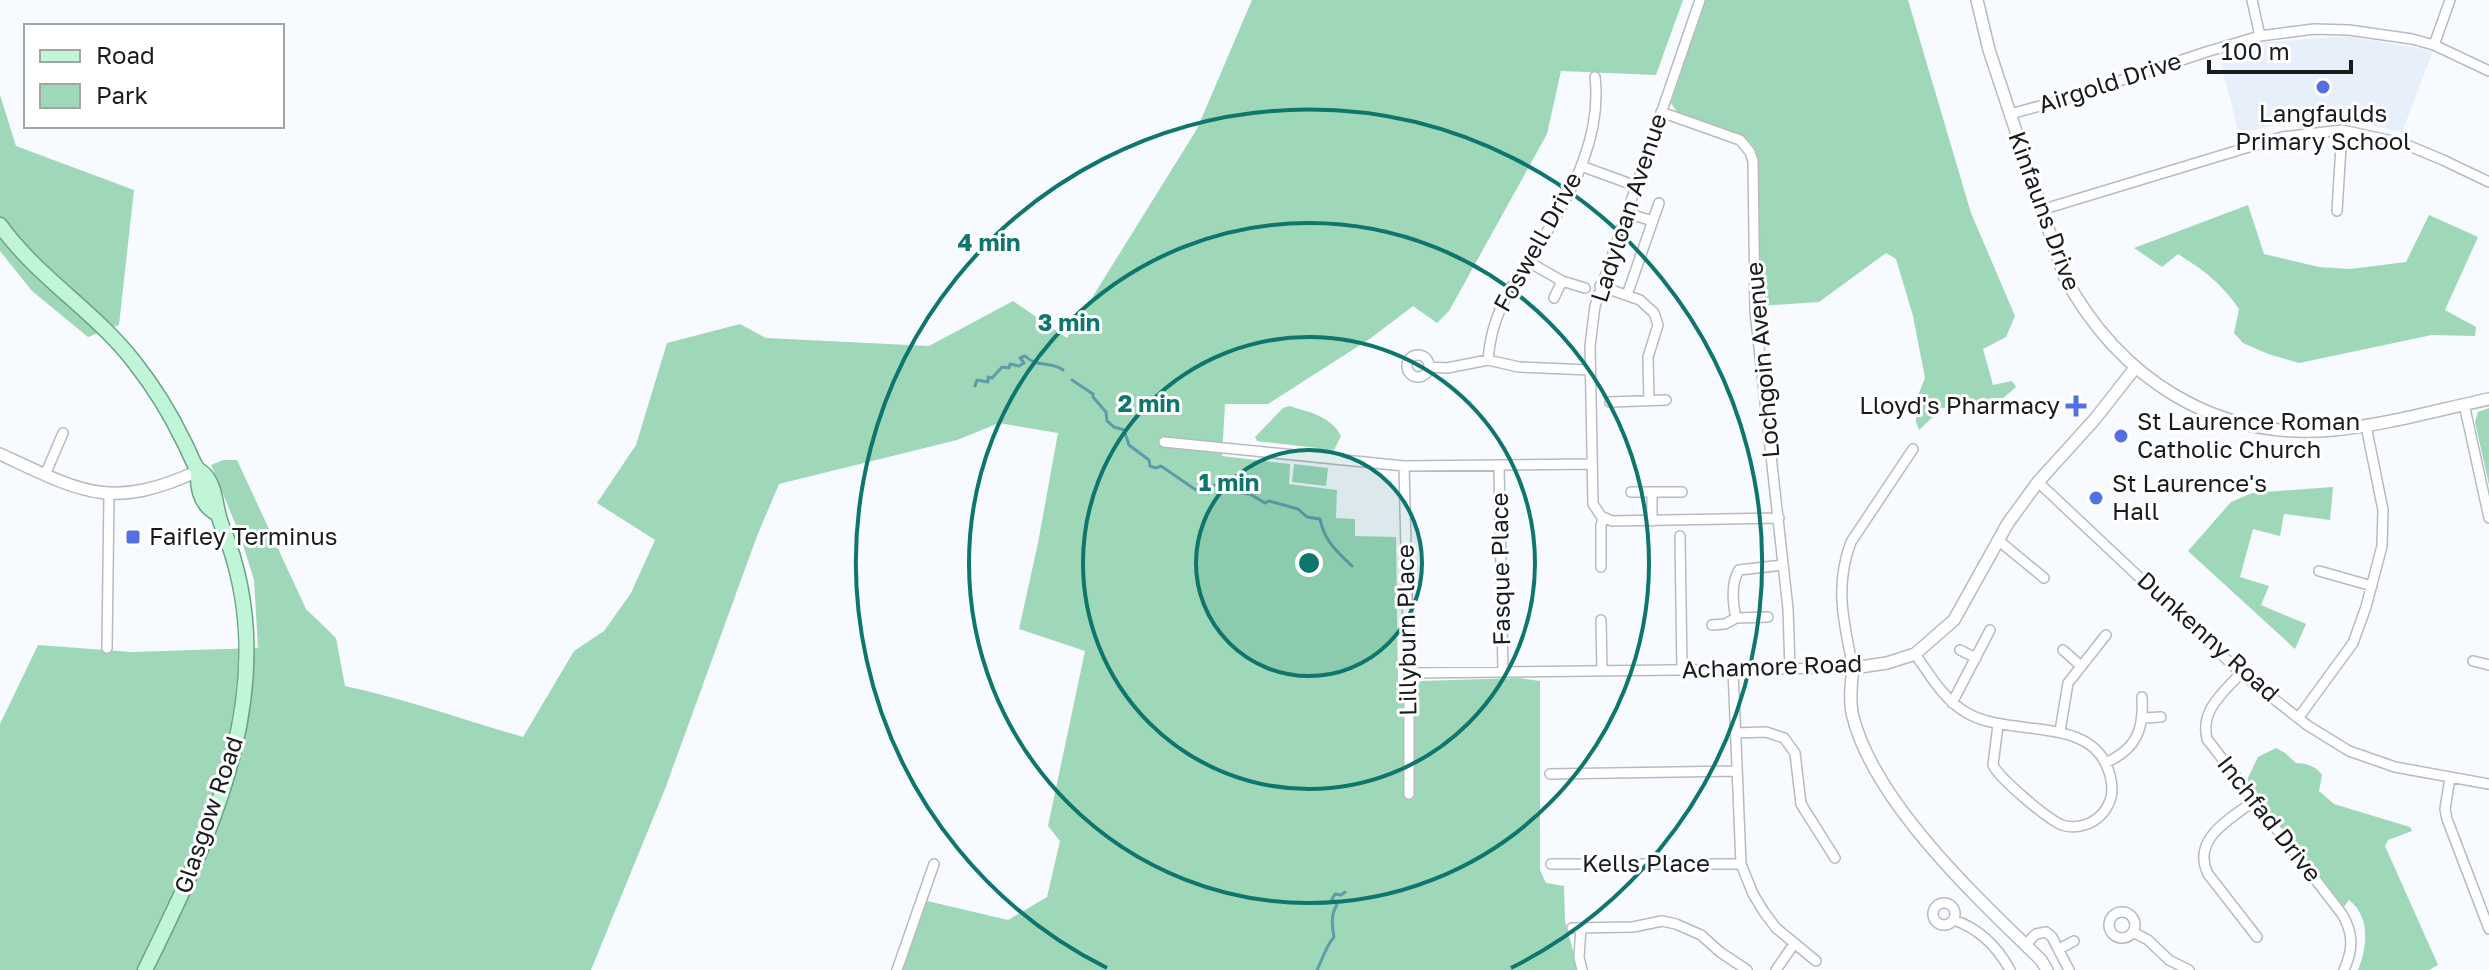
<svg xmlns="http://www.w3.org/2000/svg" width="2489" height="970" font-family="'Golos Text',sans-serif">
<style>
.built{fill:#e6effa}
.green{fill:#9ed8b8}
.lines{fill:none;stroke-linecap:round;stroke-linejoin:round}
.stream{stroke:#5d9ca8;stroke-width:3}
.minor-casing{stroke:#b7bbc0;stroke-width:12}
.tertiary-casing{stroke:#b7bbc0;stroke-width:14}
.primary-casing{stroke:#6ba484;stroke-width:17}
.minor{stroke:#fff;stroke-width:9}
.tertiary{stroke:#fff;stroke-width:11}
.primary{stroke:#c1f5d7;stroke-width:14}
.ring{fill:none;stroke:#0f766e;stroke-width:4}
.poi-dot{fill:#536fe4;stroke:#fff;stroke-width:3}
.labels{text-anchor:middle;stroke-width:6;stroke-linejoin:round;paint-order:stroke}
.street-label{font-size:24px;fill:#191b1d;stroke:#fff}
.poi-label{font-size:24px;fill:#191b1d;stroke:#fff;text-anchor:start}
.centre{fill:#0f766e;stroke:#fff;stroke-width:4}
.ring-label{font-size:24px;text-anchor:middle;font-weight:bold;fill:#0f766e;stroke:#fff;stroke-width:6;stroke-linejoin:round;paint-order:stroke}
</style>
<rect width="100%" height="100%" fill="#f7faff"/>
<path class="built" d="M2347,36l86,15 -31,81 -60,-13h-44l-59,15 -20,-78 38,-13z"/>
<path class="green" d="M1252,0h431l-27,75 -95,-4 -14,63 -98,177 -12,12 -24,-17 -42,32 -103,66h-43l-3,52 68,8 -1,20 48,6 -1,28 19,1v17l41,1 2,147 16,2 7,-5 98,-3 21,3v189l6,13 18,3 1,35 13,49h-680l25,-70 85,20 39,-23 13,-56 -12,-15 37,-175 -66,-22 19,-86 20,-110 -59,-10 -42,17 -178,44 -22,52 -92,253 -74,181h-591v-246l38,-79 93,7 127,-4 -4,-68 -14,-45 -29,-70 12,-5h14l69,149 30,29 9,48c61,13 119,34 178,51l51,-86 30,-20 27,-38 24,-53 -58,-37 39,-58 31,-102 73,-19 26,14 163,8 84,-45 54,37 130,-209z
M1705,0h203l63,213 44,103 -9,21 -23,12 10,36 19,-4 4,6 -22,19 -52,2 -23,22 -3,-8 1,-24 8,-20 -12,-62 -17,-57 -10,-6 -67,49 -60,4 -1,-148 -5,-12 -9,-9 -67,-25 -6,-9z
M0,95l16,51 118,44 -15,135 -31,12 -56,-46 -32,-40z
M2248,205l16,49 55,13 31,2 56,-7 23,-47 49,22 -33,73 31,17 -1,9 -43,-1 -133,28 -31,-9 -25,-11 -9,-10 5,-24c-18,-26 -34,-38 -61,-55l-16,13 -28,-19z
M1289,406c20,6 42,10 52,30l-7,14 -77,-9 -2,-4 28,-29z
M2489,408v77l-14,-63 3,-10z
M1294,464l34,4 -2,18 -34,-4z
M2333,487l-3,33 -46,-6 -4,22 -27,-7 -13,48 29,9 -8,19 45,19 -11,25 -107,-98 43,-49 21,-9z
M2276,748l9,5 11,10c10,0 20,3 26,12l-3,16 15,13 76,23 2,4 -24,9 -3,6 53,119 -9,5h-71c9,-22 13,-53 -9,-70l-5,7 -98,-125 12,-25z"/>
<g class="lines">
<path class="stream" d="M1072,380l21,14v3l13,15 1,9 7,6 10,3 5,15 20,15 1,6 6,2 5,-2 35,24c9,-1 19,-7 28,-6 11,1 12,10 26,10l15,9 4,-2 29,8 9,8 13,2c4,21 16,32 32,47
M975,386l2,-6 11,2v-5l4,1 10,-11 7,1 1,-4 9,2 5,-3 -4,-5 5,-2c12,12 26,5 38,14
M1317,970c5,-10 9,-24 17,-33 -2,-10 -3,-24 3,-32l-5,-6 3,-5 6,1 4,-3"/>
<defs>
<path id="minor" d="M1700,0l-105,306 -5,40 3,158 8,12 11,5 167,-3
M2252,0l8,36
M2434,45l16,-45
M1661,112l79,28 10,12 3,9 2,150 33,298 2,60
M2010,114l52,-14 144,-48 54,-16 54,-7 35,1 63,9 22,6 55,26
M1581,166l55,20
M2041,210l241,-73 60,-7 60,13 41,17 46,22
M2337,211l5,-81
M1636,216l17,5
M1527,261l35,20 23,7
M1600,286l40,14 14,13 4,12 -10,32 1,43
M1627,295l32,-92
M1554,298l8,-17
M1407 366a11 11 0 1 1 22 0a11 11 0 1 1-22 0Z
M1488,360c4,-53 28,-79 55,-122 30,-47 59,-103 52,-161
M1429,367l18,1 41,-8 31,7 71,3
M1610,402l56,-2
M2464,404l25,114
M1164,442l240,24 188,-2
M1404,466l5,207v121
M1499,466l4,206
M45,475l18,-42
M2038,482l203,191 66,52 42,26 46,16 94,17
M1631,492h51
M1652,492v29
M1680,536l2,134
M1998,540l46,38
M1601,567v-41l2,-8
M2319,571l53,15
M1736,618c-3,-14 -5,-35 3,-48l44,-5
M1601,620l1,51
M1712,625l13,-1 11,-6 32,-1
M107,648l2,-154
M1960,650l16,8
M2063,650l18,16
M1915,654c15,21 29,46 52,59 43,25 122,2 141,56 4,11 6,25 0,36 -5,11 -16,19 -28,21 -6,1 -13,1 -18,-1 -15,-6 -63,-47 -69,-60l5,-40
M2473,661l16,4
M1733,669l8,195 12,30 11,18 12,16 40,33
M1409,673l444,-5c-9,-45 -19,-81 -2,-126l62,-93
M2241,673c-18,20 -41,37 -34,66l135,175c12,20 11,36 2,56
M1952,703l38,-73
M2299,717l54,-74 13,-36 16,-61 1,-36 -17,-84
M2143,718l18,-1
M2060,731l8,-48 38,-48
M1735,733l31,-1 18,6 11,15 6,51 34,54
M2105,763c32,-14 39,-34 37,-66
M1550,774l186,-3
M2450,778l-5,31 2,10 42,110
M2254,801c-24,18 -63,38 -46,73l49,63
M1551,864h190
M1933 914a11 11 0 1 1 22 0a11 11 0 1 1-22 0Z
M2109 925a13 13 0 1 1 26 0a13 13 0 1 1-26 0Z
M1954,920c26,9 43,26 56,50
M1572,928l61,-1 29,-6 14,3 25,11 19,17 27,18
M1581,928l-2,29 3,13
M2133,932l15,8 21,20 20,10
M2025,945l11,-11 10,-2 6,5 17,33
M2059,949l15,-8
M897,970l37,-106
M1776,970l18,-26"/>
<path id="tertiary" d="M1977,0l12,50 75,226c55,102 151,165 269,154 53,-5 104,-20 156,-31
M0,454c82,38 110,57 198,17
M2047,970l-6,-10c-63,-61 -166,-157 -188,-243 -4,-15 -2,-33 0,-49l34,-5 28,-9 39,-34 54,-97 30,-41 57,-63 40,-51"/>
<path id="primary" d="M0,225c38,53 95,86 135,138 18,23 35,50 48,77 5,9 8,18 13,27 2,3 6,5 9,8 12,14 10,35 17,51 64,154 -9,306 -77,444
M198,471c-1,17 2,33 18,42"/>
</defs>
<use href="#minor" class="minor-casing"/>
<use href="#tertiary" class="tertiary-casing"/>
<use href="#primary" class="primary-casing"/>
<use href="#minor" class="minor"/>
<use href="#tertiary" class="tertiary"/>
<use href="#primary" class="primary"/>
</g>
<circle cx="1309" cy="563" r="113" fill="#0f766e" fill-opacity=".12"/>
<g class="ring">
<circle cx="1309" cy="563" r="113"/>
<circle cx="1309" cy="563" r="226"/>
<circle cx="1309" cy="563" r="340"/>
<path d="M1107 968A453 453 0 1 1 1511 968"/>
</g>
<g class="poi-dot">
<circle cx="2323" cy="87" r="8"/>
<path d="M2072 394h8v8h8v8h-8v8h-8v-8h-8v-8h8z"/>
<circle cx="2121" cy="436" r="8"/>
<circle cx="2096" cy="498" r="8"/>
<rect x="125" y="529" width="16" height="16" rx="4"/>
</g>
<g class="labels">
<g class="street-label">
<text transform="translate(2110 83) rotate(-18)" y="8">Airgold Drive</text>
<text transform="translate(1629 208) rotate(-72)" y="8">Ladyloan Avenue</text>
<text transform="translate(2044 211) rotate(70)" y="8">Kinfauns Drive</text>
<text transform="translate(1538 242) rotate(-61)" y="8">Foswell Drive</text>
<text transform="translate(1763 360) rotate(-95)" y="8">Lochgoin Avenue</text>
<text transform="translate(1501 569) rotate(-91)" y="8">Fasque Place</text>
<text transform="translate(1407 630) rotate(-91)" y="8">Lillyburn Place</text>
<text transform="translate(2208 637) rotate(42)" y="8">Dunkenny Road</text>
<text transform="translate(1772 667) rotate(-2)" y="8">Achamore Road</text>
<text transform="translate(209 815) rotate(-71)" y="8">Glasgow Road</text>
<text transform="translate(2269 819) rotate(52)" y="8">Inchfad Drive</text>
<text x="1646" y="872">Kells Place</text>
</g>
<g class="poi-label">
<text x="2323" y="122" text-anchor="middle">Langfaulds<tspan x="2323" dy="28">Primary School</tspan></text>
<text x="2060" y="414" text-anchor="end">Lloyd's Pharmacy</text>
<text x="2137" y="430">St Laurence Roman<tspan x="2137" dy="28">Catholic Church</tspan></text>
<text x="2112" y="492">St Laurence's<tspan x="2112" dy="28">Hall</tspan></text>
<text x="149" y="545">Faifley Terminus</text>
</g>
</g>
<circle cx="1309" cy="563" r="12" class="centre"/>
<g class="ring-label">
<text x="989" y="251">4 min</text>
<text x="1069" y="331">3 min</text>
<text x="1149" y="412">2 min</text>
<text x="1229" y="491">1 min</text>
</g>
<rect x="24" y="24" width="260" height="104" fill="#ffffff" stroke="#a3a4a5" stroke-width="2"/>
<rect x="40" y="50" width="40" height="12" fill="#c1f5d7" stroke="#a3a4a5" stroke-width="2"/>
<text x="96" y="64" font-size="24" fill="#191b1d">Road</text>
<rect x="40" y="84" width="40" height="24" fill="#9ed8b8" stroke="#a3a4a5" stroke-width="2"/>
<text x="96" y="104" font-size="24" fill="#191b1d">Park</text>
<path d="M2209 60v12h142v-12" fill="none" stroke="#191b1d" stroke-width="4"/>
<text x="2221" y="60" font-size="24" fill="#191b1d" stroke="#ffffff" stroke-width="6" paint-order="stroke">100 m</text>
</svg>
